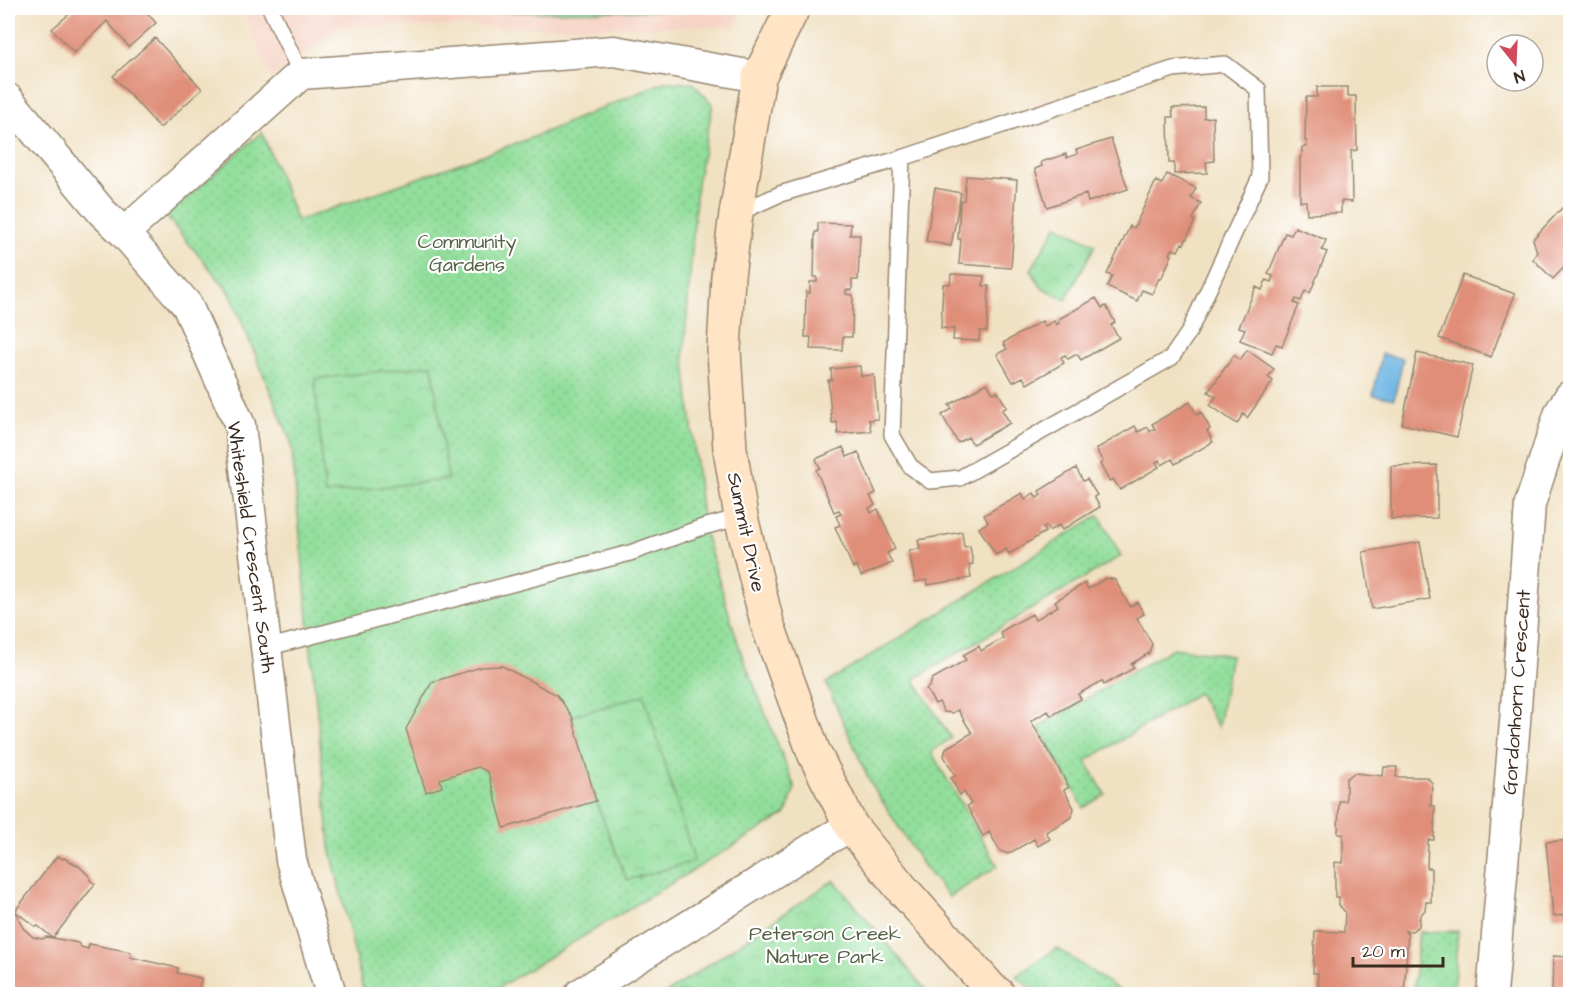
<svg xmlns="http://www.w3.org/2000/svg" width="1578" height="1002" font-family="'Architects Daughter',sans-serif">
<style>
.built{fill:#f6d2c3}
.grass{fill:url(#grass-dots);stroke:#66845c;stroke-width:1.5}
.park{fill:url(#park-crowns);stroke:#66845c;stroke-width:1.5}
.pitch{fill:#92de9b;stroke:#66845c;stroke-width:1.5}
.water{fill:#6bb4e3;stroke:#536f80;stroke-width:1.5}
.building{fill:#e08e78}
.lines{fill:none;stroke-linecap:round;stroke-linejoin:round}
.service-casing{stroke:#968670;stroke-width:18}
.minor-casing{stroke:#968670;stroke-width:33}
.secondary-casing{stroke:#968670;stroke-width:36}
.service{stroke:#fff;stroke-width:15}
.minor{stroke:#fff;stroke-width:30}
.secondary{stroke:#ffe4c6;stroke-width:33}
.labels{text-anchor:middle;stroke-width:4.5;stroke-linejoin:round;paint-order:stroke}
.park-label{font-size:20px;fill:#556044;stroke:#fff}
.street-label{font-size:20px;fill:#3b2a1e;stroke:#fff}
</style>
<defs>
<pattern id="grass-dots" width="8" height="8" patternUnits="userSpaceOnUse" patternTransform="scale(1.5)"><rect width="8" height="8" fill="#92de9b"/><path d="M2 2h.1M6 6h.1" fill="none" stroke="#7fbf85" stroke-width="1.8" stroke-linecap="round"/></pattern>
<pattern id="park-crowns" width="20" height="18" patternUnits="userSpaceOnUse" patternTransform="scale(1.5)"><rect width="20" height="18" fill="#92de9b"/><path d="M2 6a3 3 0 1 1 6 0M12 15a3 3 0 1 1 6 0" fill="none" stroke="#7fbf85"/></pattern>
</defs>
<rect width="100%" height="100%" fill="#fff"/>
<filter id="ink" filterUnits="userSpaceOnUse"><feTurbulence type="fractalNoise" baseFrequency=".0167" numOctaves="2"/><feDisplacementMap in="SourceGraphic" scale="12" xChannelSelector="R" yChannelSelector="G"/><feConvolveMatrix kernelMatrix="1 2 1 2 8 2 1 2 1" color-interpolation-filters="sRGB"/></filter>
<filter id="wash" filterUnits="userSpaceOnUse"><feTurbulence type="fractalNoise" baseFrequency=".008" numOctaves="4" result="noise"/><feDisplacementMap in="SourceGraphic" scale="24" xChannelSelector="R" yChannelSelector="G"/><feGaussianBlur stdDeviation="1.35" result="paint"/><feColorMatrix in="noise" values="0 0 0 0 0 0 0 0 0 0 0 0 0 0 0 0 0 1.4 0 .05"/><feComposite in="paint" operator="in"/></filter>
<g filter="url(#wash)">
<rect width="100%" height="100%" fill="#f0e1c2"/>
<path class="built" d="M242,8h502l-9,19 -394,-1 -70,53z"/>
<path class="grass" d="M664,82l29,1 20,22 -16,78 -13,171 19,173 37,123 55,138 -9,26 -298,180h-124l-34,-147 -39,-405 -61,-149 -64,-77 96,-84 35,89 234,-83z
M1099,515l22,41 -207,123 37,59 -20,14 67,114 -49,31 -25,-30 -54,-85 -44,-99z
M1173,648l58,7 -13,72 -20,-34 -112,68 19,33 -21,14 -46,-81z
M1458,931l-5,63h-40l6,-62z
M1057,948l68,46h-87l-22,-18z"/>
<path class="park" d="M1057,225l38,20 -29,55 -25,-13 -10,-17z
M432,365l16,114 -123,15 -10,-115z
M644,695l50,166 -67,19 -31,-79 -24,-85z
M834,880l95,114h-264z"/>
<path class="pitch" d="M438,8h287l-1,2 -285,3z"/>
<path class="water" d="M1382,354l21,5 -9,40 -21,-4z"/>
<g id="blocks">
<path class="building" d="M76,8h67l13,15 -27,24 -22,-26 -33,32 -22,-24z
M155,38l47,51 -42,39 -47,-52z
M1317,87h31v9h8l1,54 -6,1 1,51 -11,-1v12l-34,1 -1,-13h-6v-44l2,-1v-9h5v-6h-2l1,-44h11z
M1204,107v11l9,-1 1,44 -8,1 1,11 -33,1v-11h-5l-1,-46h5l-1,-9z
M1111,139l17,50 -40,13 -2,-8 -39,13 -12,-38 7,-3 -1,-4 25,-8 1,4 10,-4 -1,-4z
M1167,174l29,14 -5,10 10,5 -8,16 2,2 -11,23 -2,-1 -4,8 -5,-2 -3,5 2,1 -11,24 -2,-1 -7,16 -10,-4 -5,11 -30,-14 5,-11 -5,-2 23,-48 4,2 22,-47 6,3z
M966,176l51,4 -6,88 -52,-4 2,-25h-3l2,-38 4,-1z
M935,188l26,5 -10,53 -25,-5z
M1565,205l5,6v50l-17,18 -20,-20 4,-7 -4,-13z
M818,223l33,1 -1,11h10l-2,45h-6v10h-6v4l7,1 -1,42h-9l-1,13 -32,-1 1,-12h-6l1,-45 4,1v-11h7v-5h-3l1,-45h3z
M1295,227l31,13 -4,10 5,2 -17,41 -5,-2 -4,10 -5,-2 -2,4 5,2 -17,41 -6,-2 -4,9 -32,-13 5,-11 -6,-2 17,-40 6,3 4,-10 5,2 2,-6 -5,-2 17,-41 6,2z
M951,274l33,2 -1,10h6l-2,45h-7l-1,10 -26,-1 1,-11 -13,-1 2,-44h7z
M1463,275l52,19 -24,63 -52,-19z
M1096,298l6,10 4,-2 9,16 -4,3 8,13 -38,22 -4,-6 -9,5 -3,-4 -4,2 3,6 -37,21 -4,-7 -10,5 -16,-28 10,-5 -4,-6 39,-22 3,5 9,-5 2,4 3,-2 -2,-3z
M1247,350l27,19 -6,8 5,4 -26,37 -4,-4 -6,10 -27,-19 6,-8 -8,-5 26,-37 6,5z
M1417,353l56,12 -16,72 -55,-13z
M860,366l1,10 13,-1 4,44 -9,1 2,11 -33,3 -1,-12 -5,1 -4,-43h4l-1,-11z
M987,383l6,10 4,-2 10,16 -5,3 8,13 -37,21 -5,-7 -10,6 -16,-28 10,-6 -3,-4z
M1190,402l7,13 4,-3 9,17 -3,2 6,11 -38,22 -3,-5 -10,6 -3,-5 -3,2 3,5 -39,23 -7,-11 -4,2 -9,-17 3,-2 -7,-13 39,-23 3,6 10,-5 2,4 5,-2 -3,-5z
M843,447l4,10 11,-5 18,41 -6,3 5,9 -6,3 2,5 7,-4 17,40 -8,4 5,10 -31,13 -4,-10 -4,2 -18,-41 5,-2 -4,-9 5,-2 -2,-4 -5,2 -18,-42 4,-2 -4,-9z
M1437,465v53l-46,1v-53z
M1076,468l7,13 4,-2 10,16 -3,2 6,10 -38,23 -3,-5 -10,6 -3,-5 -3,2 2,4 -36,22 -3,-5 -10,6 -17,-27 9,-6 -4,-7 38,-22 3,6 9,-6 3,5 4,-3 -2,-4z
M962,532l2,15 6,-1 3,18 -4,1 2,13 -43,7 -1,-5 -12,2 -6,-32 11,-1 -2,-9z
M1420,542l10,57 -58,10 -9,-57z
M1106,578l9,2 15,27 7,-5 7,12 -7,4 15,26 -3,9 -18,11 3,4 -30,17 -2,-4 -24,13 3,5 -30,17 -3,-5 -17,10 38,66 -5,3 10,18 -2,9 -26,15 4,7 -12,7 -4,-7 -26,15 -8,-3 -11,-19 -6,4 -16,-30 4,-2 -7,-12 -4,3 -9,-17 4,-2 -11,-20 2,-8 26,-15 -14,-23 -6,3 -8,-1 -5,-10 -4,2 -9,-15 4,-3 2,-7 34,-19 -3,-5 16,-9 2,5 22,-13 -3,-6 32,-18 3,6 23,-14 -3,-5 30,-18 3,6z
M502,666l55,29 15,21 24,85 -92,27 -16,-56 -10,-5 -38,12 2,8 -16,5 -20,-63 26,-47 49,-15z
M1384,767h13l-1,10h31l5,6 -1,23h4l-1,34h-6l-1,28h4v34h-5l-1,8 -5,6 -1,10 -7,5h-7l3,4 -4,59h-86v-21h-5l2,-42 29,1 1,-20 -6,-7v-8h-4v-35l8,1v-29h-5l1,-33h7v-22l8,-6 29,3z
M1570,840v75l-17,1 -7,-74z
M57,856l6,3 1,-1 15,8 12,12 -1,2 5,4 -42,54 -15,-12 -2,1 -21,-16z
M8,897l15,31 10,9 9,2 4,-2 7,1 25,5 3,4 7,2 1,-5 42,8 -1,5 48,11 -1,5 24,5 -3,16h-190z
M1553,956l17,1v37h-18z"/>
</g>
</g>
<g filter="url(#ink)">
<use href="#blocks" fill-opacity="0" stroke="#968670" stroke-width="1.5"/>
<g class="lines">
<defs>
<path id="service" d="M270,8l31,66
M736,214l44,-20 122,-36 271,-89 52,-5 33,25 2,88 -71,155 -18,26 -211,120 -30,3 -20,-15 -18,-31 10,-277
M266,648l364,-95 73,-26 38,-10"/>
<path id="minor" d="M8,99l94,113 22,21 63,72 53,120 51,435 40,134
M124,233l177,-159 313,-23 145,26
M580,994l241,-151 30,-17
M1492,994l23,-272 15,-218 30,-92 10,-16"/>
<path id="secondary" d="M793,8l-34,69 -23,137 -8,62 -4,75 6,98 11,68 26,106 47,130 37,73 52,64 89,100 6,4"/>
</defs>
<use href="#service" class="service-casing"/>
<use href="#minor" class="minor-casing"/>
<use href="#secondary" class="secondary-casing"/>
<use href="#service" class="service"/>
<use href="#minor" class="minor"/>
<use href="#secondary" class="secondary"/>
</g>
</g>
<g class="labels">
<g class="park-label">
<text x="467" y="248">Community<tspan x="467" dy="23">Gardens</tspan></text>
<text x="825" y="940">Peterson Creek<tspan x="825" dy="23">Nature Park</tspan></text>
</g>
<g class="street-label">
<text transform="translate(747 532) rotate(78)" y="7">Summit Drive</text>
<text transform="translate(252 547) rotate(82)" y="7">Whiteshield Crescent South</text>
<text transform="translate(1516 692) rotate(-86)" y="7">Gordonhorn Crescent</text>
</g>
</g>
<rect width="1578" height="1002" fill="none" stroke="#fff" stroke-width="30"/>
<g transform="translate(1515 63) rotate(162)"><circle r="28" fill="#ffffff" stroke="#b1aaa5" stroke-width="1.5"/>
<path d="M0-4.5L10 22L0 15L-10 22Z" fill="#d1495b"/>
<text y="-9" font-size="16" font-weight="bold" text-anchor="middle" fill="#3b2a1e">N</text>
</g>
<path d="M1353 957v9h90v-9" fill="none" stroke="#3b2a1e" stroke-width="3"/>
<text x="1362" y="957" font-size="18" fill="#3b2a1e" stroke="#ffffff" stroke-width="4.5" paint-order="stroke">20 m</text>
</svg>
